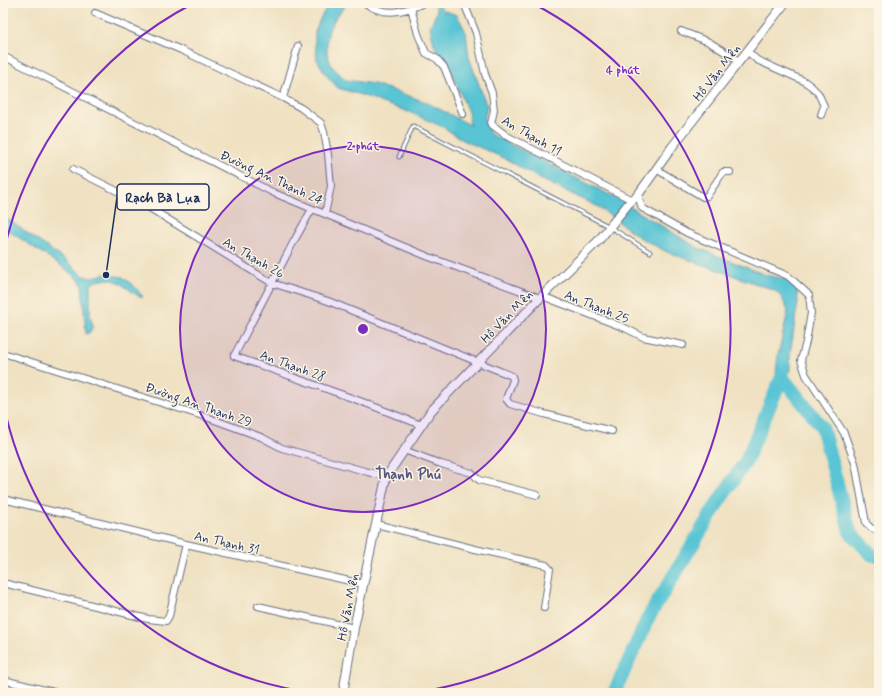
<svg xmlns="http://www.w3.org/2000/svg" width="882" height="696" font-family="Mynerve,sans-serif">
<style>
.water{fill:#59c4d4;stroke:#3a7a99}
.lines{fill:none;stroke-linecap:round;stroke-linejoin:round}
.river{stroke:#59c4d4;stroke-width:14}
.lane-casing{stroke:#656d81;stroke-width:5}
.street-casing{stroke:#656d81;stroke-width:8}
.secondary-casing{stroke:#656d81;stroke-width:10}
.lane{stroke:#fff;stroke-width:3}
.street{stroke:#fff;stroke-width:6}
.secondary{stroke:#fff;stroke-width:8}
.ring{fill:none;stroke:#7b2cbf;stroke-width:2}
.labels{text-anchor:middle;stroke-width:3;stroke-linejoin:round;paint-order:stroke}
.street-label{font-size:13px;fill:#1b2f5e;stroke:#fcf5e5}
.quarter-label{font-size:15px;font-weight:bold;fill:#565884;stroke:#fcf5e5}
.centre{fill:#7b2cbf;stroke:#fcf5e5;stroke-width:2}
.ring-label{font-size:12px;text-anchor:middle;font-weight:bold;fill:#7b2cbf;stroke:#fcf5e5;stroke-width:3;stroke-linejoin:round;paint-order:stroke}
.leader{fill:none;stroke:#1b2f5e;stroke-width:1.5}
.callout-dot{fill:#1b2f5e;stroke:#fcf5e5;stroke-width:1.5}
.callout{fill:#fcf5e5;stroke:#1b2f5e;stroke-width:1.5}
.callout-label{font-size:14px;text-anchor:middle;font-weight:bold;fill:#1b2f5e}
</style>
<rect width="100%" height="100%" fill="#fcf5e5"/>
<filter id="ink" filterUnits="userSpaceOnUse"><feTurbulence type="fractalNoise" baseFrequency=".025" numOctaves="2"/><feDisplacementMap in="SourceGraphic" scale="8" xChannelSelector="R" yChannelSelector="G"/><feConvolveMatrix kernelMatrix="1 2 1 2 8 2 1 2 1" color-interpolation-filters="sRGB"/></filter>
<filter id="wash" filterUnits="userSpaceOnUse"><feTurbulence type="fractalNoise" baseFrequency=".012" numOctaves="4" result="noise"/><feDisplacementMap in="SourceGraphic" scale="16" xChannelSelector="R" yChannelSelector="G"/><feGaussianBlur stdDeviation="0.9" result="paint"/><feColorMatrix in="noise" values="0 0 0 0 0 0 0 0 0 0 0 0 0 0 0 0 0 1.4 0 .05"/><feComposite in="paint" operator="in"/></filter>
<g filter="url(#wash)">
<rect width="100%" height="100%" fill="#efe1c1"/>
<path class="water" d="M329,3h19l-13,15 -6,12 -2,10v13l4,12 15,15 28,4 52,18 44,23 -2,-13 -21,-51 -8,-5 -5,-12 -4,-18 7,-14 -2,-7 4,-2 3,7 15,5 9,17 3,25 18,50 -3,13 6,14 124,63 84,51 68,27 23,5 8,9 1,13 -8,52v18l-14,2 2,-19 10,-44 -6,-13 -8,-8 -107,-38 -28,-15 -42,-31 -57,-27 -34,-20 -43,-19 -20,-13 -34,-15 -27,-9 -11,-5 -33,-10 -11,-12 -10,-16 -2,-17v-11l5,-13z
M3,216l65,46 14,13 9,3 13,-4 19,3 12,10 8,10 -5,-1 -19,-14 -10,-3 -13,2 -5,3 -1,5v26l3,11 -3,6 -4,2 -4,-48 -2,-5 -17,-14 -60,-40z"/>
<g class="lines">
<path class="river" d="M614,693l34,-75 71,-117 27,-40 36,-84 40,50 28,105 22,23h7"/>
</g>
</g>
<g filter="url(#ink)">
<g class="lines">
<defs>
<path id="lane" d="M399,157l14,-31 197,101 40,25"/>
<path id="street" d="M365,3c19,14 39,9 59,0
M464,3l12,30 9,41 7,19 2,17 -3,14 16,12 125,64
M411,8l7,26 8,19 11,6 7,8 19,47
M95,13l86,37 102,48 18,10 20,15 3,9 4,22 3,32 -6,28
M681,31l28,11 30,19
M747,51l10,9 47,21 8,6 6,6 6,13 -3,9
M3,56l271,137 155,64 111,41
M283,98l15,-52
M73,169l70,35 129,79 56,18 184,75 1,4 -7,19 4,5 34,10 68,17
M656,169l47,28 4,-1 16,-24h7
M638,195l4,13 45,25 101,43 21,19 2,18 -5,29 -5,18 5,15 38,58 11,30 11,60 5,5 8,3
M312,209l-18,32 -60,115 126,45 61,24
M542,296l83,32 18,9 40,8
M3,353l206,65 52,19 21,11 104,29
M404,450l37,14 31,9 7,7 58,15
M3,499l183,45
M376,524l99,25 71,16 4,4 -6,39
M3,583l145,36 18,2 3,-5 17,-72 177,40
M258,606l96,22
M3,680l55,13"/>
<path id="secondary" d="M343,693l11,-65 32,-151 45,-66 109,-113 59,-58 30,-37 9,-8 34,-48 113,-144"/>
</defs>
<use href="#lane" class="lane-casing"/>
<use href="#street" class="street-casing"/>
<use href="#secondary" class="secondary-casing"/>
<use href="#lane" class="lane"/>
<use href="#street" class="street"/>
<use href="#secondary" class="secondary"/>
</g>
</g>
<circle cx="363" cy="329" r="183" fill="#7b2cbf" fill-opacity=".12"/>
<g class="ring">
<circle cx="363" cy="329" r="183"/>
<path d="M315 693A367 367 0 0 1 3 402M3 256A367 367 0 0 1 194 3M532 3A367 367 0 0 1 411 693"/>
</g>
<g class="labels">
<g class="street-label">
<text transform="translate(716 72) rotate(-52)" y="5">Hồ Văn Mên</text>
<text transform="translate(532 135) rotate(30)" y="5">An Thạnh 11</text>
<text transform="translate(272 177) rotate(25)" y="5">Đường An Thạnh 24</text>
<text transform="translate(254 257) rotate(30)" y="5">An Thạnh 26</text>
<text transform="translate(597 306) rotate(22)" y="5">An Thạnh 25</text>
<text transform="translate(506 316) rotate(-46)" y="5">Hồ Văn Mên</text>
<text transform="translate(293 365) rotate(20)" y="5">An Thạnh 28</text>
<text transform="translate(199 404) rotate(19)" y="5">Đường An Thạnh 29</text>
<text transform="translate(227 542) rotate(13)" y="5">An Thạnh 31</text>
<text transform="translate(347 607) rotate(-79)" y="5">Hồ Văn Mên</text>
</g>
<g class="quarter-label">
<text x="408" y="479">Thạnh Phú</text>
</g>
</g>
<circle cx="363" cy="329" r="6" class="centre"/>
<g class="ring-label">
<text x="623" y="74">4 phút</text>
<text x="363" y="150">2 phút</text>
</g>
<path class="leader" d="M106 275L117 197"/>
<circle class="callout-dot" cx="106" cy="275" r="4"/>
<rect class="callout" x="117" y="184" width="92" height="26" rx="4"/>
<g class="callout-label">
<text x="163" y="202">Rạch Bà Lụa</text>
</g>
<rect width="882" height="696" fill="none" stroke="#fcf5e5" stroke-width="16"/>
</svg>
